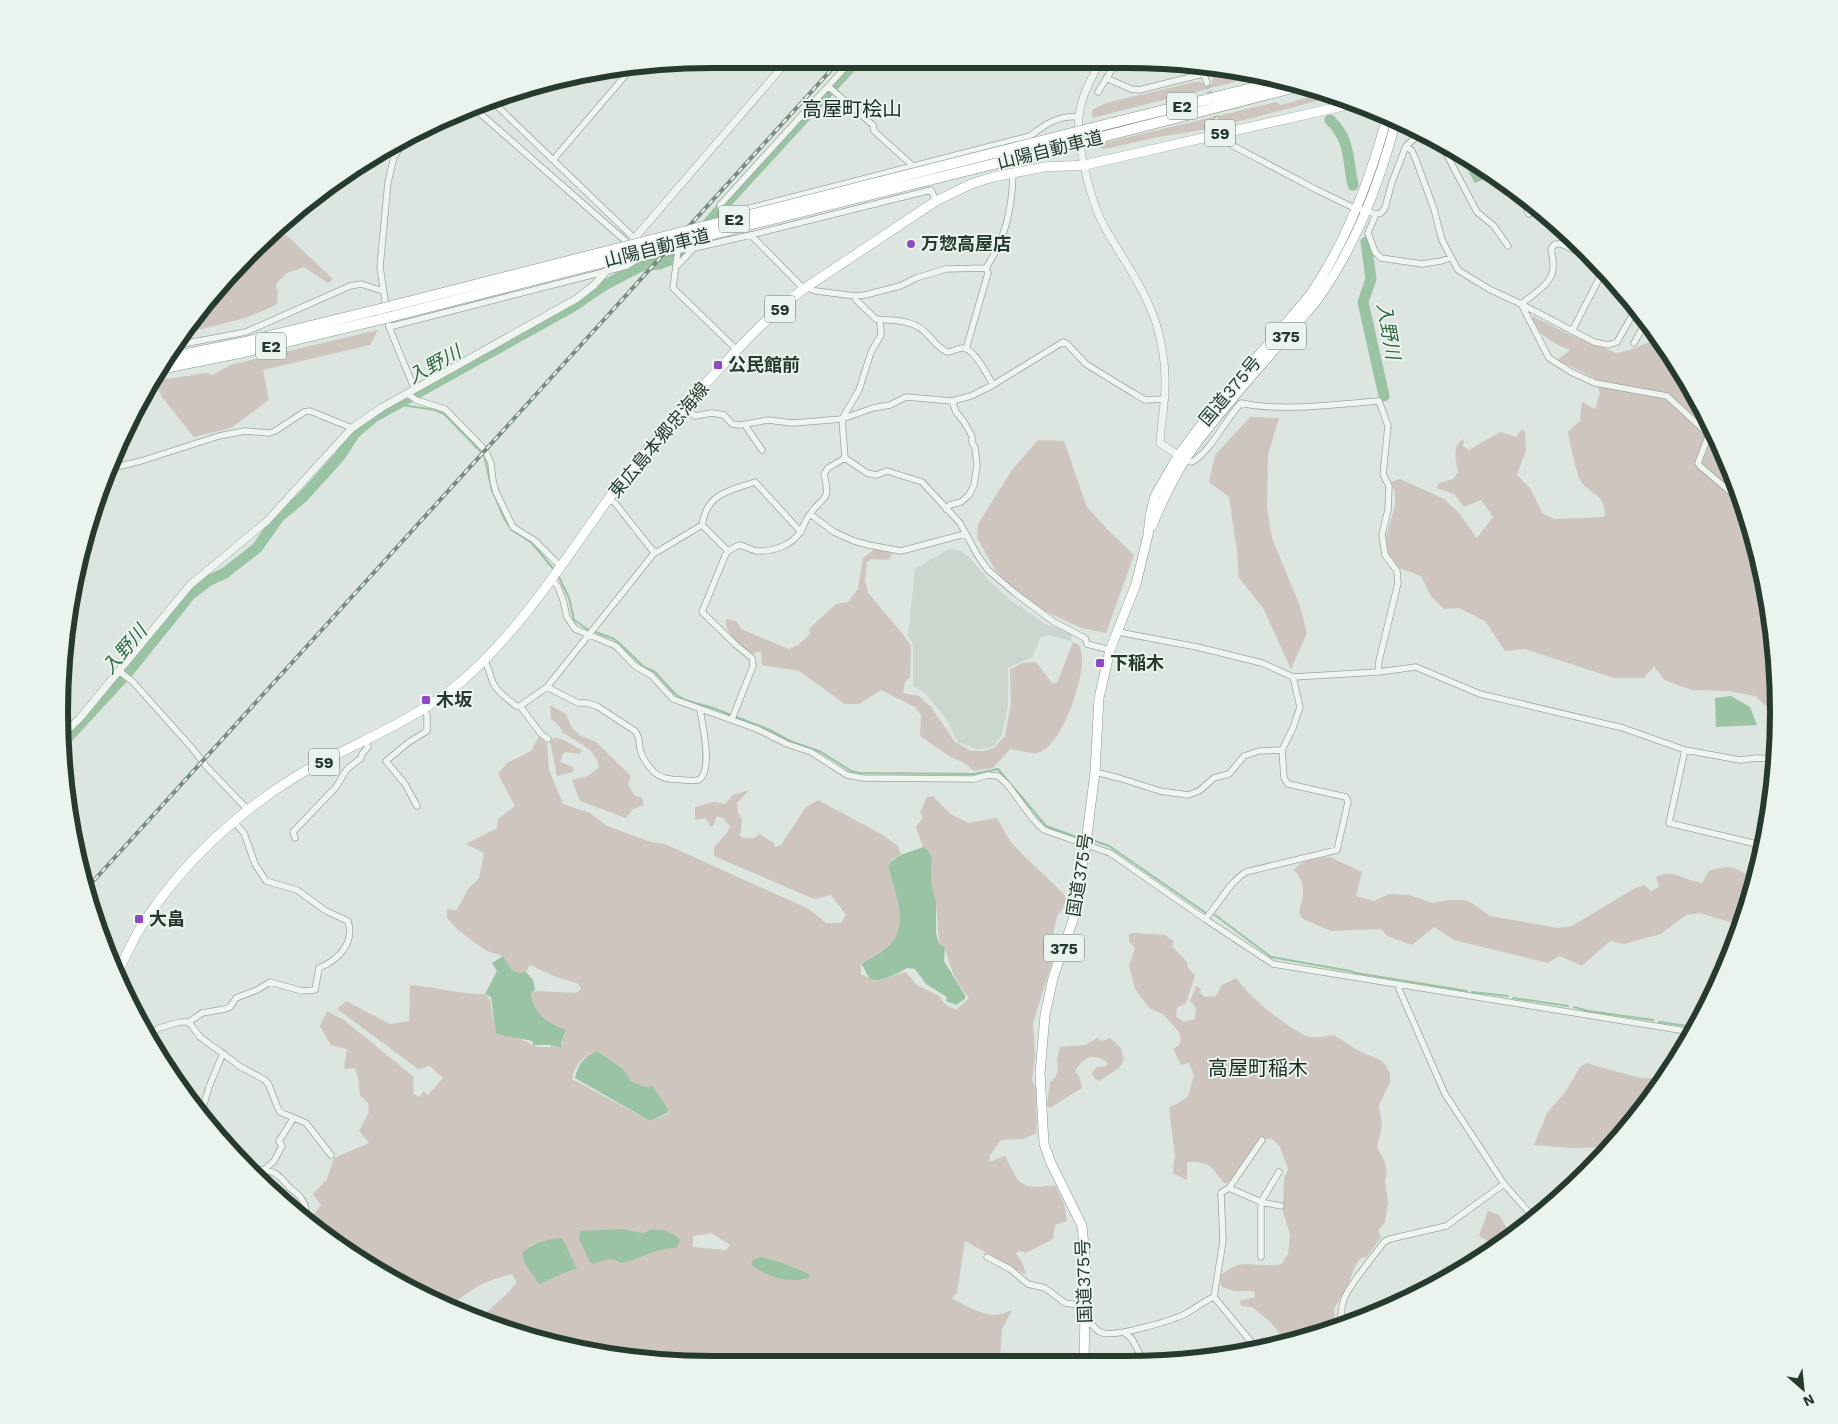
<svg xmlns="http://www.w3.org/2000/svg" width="1838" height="1424" font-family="'Work Sans','Noto Sans JP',sans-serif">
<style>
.built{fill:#cbd6cf}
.green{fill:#cec6be;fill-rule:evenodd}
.water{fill:#9ac3a4}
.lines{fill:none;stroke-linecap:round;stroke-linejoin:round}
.stream{stroke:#9ac3a4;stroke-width:2}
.river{stroke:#9ac3a4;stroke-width:11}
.minor-tunnel{stroke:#b8c3bc;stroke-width:5.5;stroke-dasharray:5.5 3;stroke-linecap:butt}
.minor-casing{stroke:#9ba79f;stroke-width:7}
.tertiary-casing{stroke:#9ba79f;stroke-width:8}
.primary-casing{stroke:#9db0a3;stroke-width:10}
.trunk-casing{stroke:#859a8c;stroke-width:10}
.motorway-casing{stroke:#859a8c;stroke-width:11}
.minor{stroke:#eff4f1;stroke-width:5.5}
.tertiary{stroke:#eff4f1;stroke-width:7}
.primary{stroke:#fff;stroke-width:9}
.trunk{stroke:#fff;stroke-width:9}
.motorway{stroke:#fff;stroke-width:10}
.rail-casing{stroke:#778d7f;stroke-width:4}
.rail{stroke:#ebf3ee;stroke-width:2;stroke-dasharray:5.5;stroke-linecap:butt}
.motorway-bridge-casing{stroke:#859a8c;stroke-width:11;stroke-linecap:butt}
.motorway-bridge{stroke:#fff;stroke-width:10}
.poi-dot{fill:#904ac1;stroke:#ebf3ee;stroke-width:2}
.labels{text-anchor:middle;stroke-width:4;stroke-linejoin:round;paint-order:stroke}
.shield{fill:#ebf3ee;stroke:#627268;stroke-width:1}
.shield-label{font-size:16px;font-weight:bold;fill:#273a2e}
.street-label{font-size:18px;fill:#273a2e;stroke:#ebf3ee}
.poi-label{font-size:18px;font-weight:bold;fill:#273a2e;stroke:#ebf3ee;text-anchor:start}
.water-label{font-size:19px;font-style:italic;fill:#356a45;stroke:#ebf3ee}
.quarter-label{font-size:20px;fill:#1a2b21;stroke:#ebf3ee}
.rim{fill:none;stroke:#273a2e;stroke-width:6}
</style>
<rect width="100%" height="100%" fill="#dce5df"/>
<path class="built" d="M949,549l10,1 10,7 21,25 19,17 36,25 27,10 -1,7 -22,-6 -8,2 -9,20 -24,11v36l-6,30 -8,12 -6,2 -12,1 -18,-7 -13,-25 -21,-25 -11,-6v-42l-5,-9 7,-66z"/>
<path class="green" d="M1230,72l24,5 -162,41v-8l14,-7 88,-21h7l4,4 7,-2v-4l3,-4z
M1327,92l13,3 -111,29 -5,-1 -4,-5 -7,2 -1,3 -5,6 -54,9 -47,11 -5,-1 -2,-4 177,-42 5,3z
M279,228l54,51 -5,4 -24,-16 -17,6 -11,11 2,9 -1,11c-27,15 -59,21 -90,28l63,-82z
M1532,316l39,19 45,18 14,-3 24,-10 4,-5 11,14 61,113 37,123 12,127h-6l-18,-16 -27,-5 -36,-1 -28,-10 -10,-14 -10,12h-30l-89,-29 -20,2 -20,-30 -26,-13 -15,1 -13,-13 -10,-20 -22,-8 -10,-14 -4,-13 10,-36v-13l-4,-10 9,-3 44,20 14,13 19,26 16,-21 -12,-17 -17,7 -10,-13 -18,-6 3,-5 14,-4 5,-7c-2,-12 -7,-26 6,-33l-1,7 6,4 31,-18 16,5 5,-7 4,1 1,19 -9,25 13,13 13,26 12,5 50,-2c-1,-25 -12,-20 -24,-35 -4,-6 -12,-42 -13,-50l12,-11 2,-19 13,7 5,-16 -6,-15 -36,-18 12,-10c-17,-7 -33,-15 -38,-34z
M378,330l-8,15 -107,25 6,30 -38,28 -37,9 -32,-40 -8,-16 52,-8 7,2 17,-10z
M1250,417l29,1 -11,37 -1,53 5,30 28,68 7,27 -16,36 -28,-61 -24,-30 -2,-27 -8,-54 -20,-15 6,-27z
M1038,440l26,1 23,66 22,24 25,24 -28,78 -25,-5 -53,-25 -32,-32 -19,-33 1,-14 34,-54z
M876,548l17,6 -5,6 -17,-1 -4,3 -2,17 3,14 34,40 9,13 -1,31 -5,5 -2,11 16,3 12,11 24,35 16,9h13l10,-3 11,-12 6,-32 -1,-34 12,-7 14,-1 16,21h5l16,-41 6,3c1,3 3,7 3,11 3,21 -21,94 -45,97 -8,1 -19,-3 -27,-4l-17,19 -19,3 -10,-8 -15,-7 -29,-20 1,-21 -6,-8 -34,-17 -22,14h-14l-46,-33 -37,-6 -1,-14 -11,3c-11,-11 -25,-19 -24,-35l10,2 5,8 48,20 9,-4 12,-11 -1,-5 27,-25 12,-2 10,-13 5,-31z
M550,705l16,9 6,14 9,8 15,6 35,34 -3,9 7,11 6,1 3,8 -11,4 -7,9 -46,-17 -8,-21 16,-4 11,-9 -2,-7 -8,-11 -27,-17 -2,-5 -9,-8z
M539,736l8,8 2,26 14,34 27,9 17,13 44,16 14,2 144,65 17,14h15l5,-8 -15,-20 -17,4 -100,-43v-9l13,-14 3,-7 -7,-8 -6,-2 -3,8 -3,3 -6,-9 -10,2v-13l20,-5 10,2 8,-9 16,-5 -12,13 1,9 4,8 -2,16 4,2h10l5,-4 14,8 2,5 6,-2 25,-38 12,-7 65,35 14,10 4,9 -8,5 -5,7c5,21 19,51 7,72 -7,12 -22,19 -34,26v10l13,7 32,-9 11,13 22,11 7,9 10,5 13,-12c-13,-16 -20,-31 -24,-51l-6,-3 -3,-42 -5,-20 1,-25 -5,-8 -4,-2 -7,-20 7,-9 -3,-6 7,-15 6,-1 17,18 19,9 28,-5 13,23 14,15 40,38 3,7 -10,16 -5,22 2,17 -21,67 2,33 -3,24 4,9 1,44 -14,6 -22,1 -11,15 -1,7 16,-6c15,30 14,34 50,29l9,18 3,18 -12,4 -2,14 -27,14 -6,-2 -4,2 7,11 3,11 -61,-34 -8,52 -5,5c9,6 33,18 44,17 5,-1 11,-3 16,-5l-10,19 -2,31h-374l-124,-30 -23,-11 27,-24 11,-13 -5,-8c-23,5 -44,15 -60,32l-103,-51 -41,-33 13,-17 -8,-11 14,-15 7,-21 35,-15 -10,-12 10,-19 -1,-9 -8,-7 -2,-17 -3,-11 -11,1 3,-20 -16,-4 -11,-19 7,-15 17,9 70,57 -1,9 1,8 5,3 5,-6 4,4 15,-17 -13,-12 -12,3 -81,-60 9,-8 44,23 19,-3 1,-36c25,2 50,9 75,9l5,6 6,34 22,4 20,9h13v-2l9,3 6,-18c-19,-7 -31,-15 -35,-35l5,-4 40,2 5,-4 -2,-5 -25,-8 -24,-11 -4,7 -7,1 -7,-3 -9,-14 -16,-5 -13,-9 -16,-12 -11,-12v-9l10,1 11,-21 11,-11 5,-25 -18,-9 31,-16 1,-9 17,-13 -17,-32 9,-11 24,-12zM597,1051l26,18 8,12 15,6 7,-1 15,23 -1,4h3l-20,8 -78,-42c3,-15 11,-23 25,-28zM621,1229l22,4 9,-4 11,1 13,17c-22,0 -42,15 -65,12zM711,1233l19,12 -4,5 -33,-3v-11zM546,1240l30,29 -13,3 -40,-19 10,-9z
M554,738l8,1 21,12 -4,3 -15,-2 -4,10 13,5v5l-16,4 -7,-35z
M1330,857l32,15 -6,24 18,5 15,-7 20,1 24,8 17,-3h14l8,3 18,13 68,12 14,-2 63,-38 9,-3 7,6 8,-4 -3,-10c19,-9 27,4 46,6l7,-12c22,-7 27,-4 45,9l-12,41 -6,3 -36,-11 -14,2 -25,19 -37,10 -14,-3 -28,25 -22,-10 -12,7 -94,-23 -20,-13 -22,18 -25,-9 -6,-7 -50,2 -28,-12 -4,-6c4,-16 8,-30 -5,-43 8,-11 24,-12 36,-13z
M1133,933l32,2 9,6 -2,5 15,16 1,5 7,9 -9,27 -9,5 -1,9 8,5 11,-3 1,-11 -6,-7 6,-15 5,2 -1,5 5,4 11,-1 6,-11 14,-7c15,20 35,36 56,50 4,2 9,6 14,8 8,3 19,0 28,-1l25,16 21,9 6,5 4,9v8l-11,24 3,20 -5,21 8,15 2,12 -2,7 3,22 -3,19 -7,9 3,6 -14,20 -6,1 -6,8 -7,19 -14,24 1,12 -17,14 -31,7 -17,-20 -18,-15 -11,-1 -1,-5 15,-4 -1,-6h-20l-12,-4 -3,-10c26,-23 34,-7 63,-13l6,-10 2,-19 -7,-24 1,-31 4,-11 -8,-22 -7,-8 -12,-1 -30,42 -6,4c-14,-17 -14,-23 -38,-22v18l-13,-6 -1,-7 2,-11 -6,-48 19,-11 6,-22 -5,-12 -8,2 -8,-16 5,-3 3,-5 -2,-9 -16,-18 -14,-6 -14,-19 -6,-23 6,-18 -6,-7v-7z
M1097,1038l5,3 8,-3 11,10 3,12 -5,8 -20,13 -4,-2 -3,-6 5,-6 9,-1 2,-3c-14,-11 -25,-6 -33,8l5,7 2,10 -32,20 -3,-2 3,-24 5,-4 3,-8 -1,-9 3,-14 26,-2z
M1586,1063l54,15h26l-56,69 -39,1 -37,-3 13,-32 19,-22 14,-24z
M1488,1211l11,4 7,12 12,4 -20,16 -19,-11z"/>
<path class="water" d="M1458,150l33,22 -2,5 -14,6 -1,-1z
M1731,696l19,11 7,18 -41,2 -1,-29z
M1771,716h8l-4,35 -4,1 -3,-31z
M923,847l4,2 5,8 -1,25 5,20v31l3,11 6,3 -1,14 21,34v4l-9,6 -10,-4 1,-4 -21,-13 -11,-15 -8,-1c-6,4 -32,17 -38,10 -2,-3 -4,-10 -8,-14 12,-7 27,-14 34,-26 12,-21 -2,-51 -7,-72 9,-13 21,-13 35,-19z
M503,956l9,14 7,3 7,-1 7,8 2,9 -4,6c4,20 17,28 35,35l-5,13v5l-10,-3h-18l-1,-4 -36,-7 -5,-37 -6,-3 12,-23 -5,-8z
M597,1051l26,18 8,12 15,6 7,-1 15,23 -1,4 -17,8 -75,-43c3,-14 10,-22 22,-27z
M622,1229l21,4 9,-4 11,1 12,5 5,5 -4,8c-20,-1 -36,12 -55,15 -9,-7 -19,-2 -28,1l-3,-2 -11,-23 1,-8z
M562,1238l15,31c-14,3 -25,10 -38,15l-14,-20 -3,-11c14,-12 22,-13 40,-15z
M761,1257l21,6 27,11 1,3c-18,8 -45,0 -59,-13l2,-4z"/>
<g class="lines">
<path class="stream" d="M397,406l5,-1 33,5 9,4 40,41 8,35 13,30 7,10 20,13 23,28
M558,575l11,23 5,22 13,9 27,10 6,5 24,23 11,5 20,22 10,6 28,8 57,22 20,11 31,11 30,19 9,2 114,1 24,-5 48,57 36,13
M1095,841l14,5 97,67
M1215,915l56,42 79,14 6,2 111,18
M1472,992l36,4
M1513,998l55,8
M1574,1007l14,4 65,9
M1659,1022l36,5"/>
<path class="river" d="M1184,63l12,9 14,-4
M1330,120c21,20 17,39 23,65
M1366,242l5,37 -8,23 21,94
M60,746l69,-75 61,-76 18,-14 17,-8 32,-25 22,-31 24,-20 37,-41 15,-23 19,-16 198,-110 31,-21 38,-20 18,-2 22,-8 35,-42 142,-155"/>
<path class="minor-tunnel" d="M1207,83l10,37"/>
<defs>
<path id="minor" d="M1204,75l3,8
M1106,78l25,11 8,1 80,-20
M829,87l44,38 1,6 40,36
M1098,92l20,-32
M493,102l141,136
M475,109l154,135
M1217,120l7,21 93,49 35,17 24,7 5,-1 4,-5 7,-26 14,-36 16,-14
M407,137l-13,20 -6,25 -8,85 9,60 26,63
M1439,140l38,72 17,14 14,20
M1406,146l6,5 4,9 18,49 8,31 16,30 31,19 32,15 73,38 14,3 9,-3 20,-35
M553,160l77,-90
M1518,190l11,24 10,-6
M1376,214l-8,19 7,19 6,6 41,6 19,-3 9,-3
M723,215l307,-79c16,-12 28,-21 49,-19
M723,217l-3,-12 133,-146
M751,235l50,51 15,5 39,5 10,-1 35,-9 16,-8 30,-9 40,-1c20,-31 26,-59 27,-95
M678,250l-5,38 64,62
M677,266l16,-17
M855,296l1,4 20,19c18,2 38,0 51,15 8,8 10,13 20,18 5,0 11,-4 16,-4 11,0 25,28 30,37
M1521,304l28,54 22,14 24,11 72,13 38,35 3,6 -10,26 2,3 41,35
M1521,304c11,-9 31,-20 32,-35 1,-7 -1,-14 -2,-20l4,-5h6l31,14
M389,327l238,-61 11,-7 40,-9 12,-1 61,-14 180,-45 5,11
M1572,331l32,-62
M1634,343l13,-23
M177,345l69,-13 104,-46 11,-2 22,7
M966,349l22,-76 -2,-5
M408,394l8,6 29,9 40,41 6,13 2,18 3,11 17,35 21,13 27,27
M684,407l11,9 17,-3 12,2 8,9 8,1 28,-5 24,3 14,-1 36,-3 31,-11 17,-3 16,-8 46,4 19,-5 22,-11 70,-43 4,2 19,20 47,29 12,7 20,-1
M746,424l1,4 15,22
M845,458l22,15 9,2 11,-4 35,11 38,41 18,33 10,14 27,23 39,29 31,16 2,6 23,6
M845,458l-3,-39 17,-29 12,-38 10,-17 -1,-15
M1185,460l7,2c20,-12 32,-41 49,-59 38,9 98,1 138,-2l9,25 -5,48 6,12 -1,24 -6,24 3,21 12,16 1,12 -19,78 -1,11
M112,468l29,-7 78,-25 26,-5 24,2 6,-2 29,-19 6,-1 42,17
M609,499l6,4 38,48 4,1 45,-27 26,26
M946,509l4,-4 11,-3 8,-7 5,-10 3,-20 -2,-17 -3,-6v-6l-8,-14 -8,-10 -4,-11
M810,514l24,18 20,9 15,4 32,6 64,-17
M702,525c5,-32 27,-34 53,-43l46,50
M552,579l6,8 5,13 4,17 8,12 41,17 19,20 16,9 22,24 84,30 30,15 24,8 36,23 16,3 111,1 14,-4 10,1 9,8 26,35 11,11 66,23 95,66 68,45 419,68
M1118,632l79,15 65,16 31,14 85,-5 38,-5 64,27 143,34 62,22 55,10 17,-2 18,1
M484,660c5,7 6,15 9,23 5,10 15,16 23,23h4l21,28 7,5
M119,671l14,11 59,66 14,18 42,44
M547,687l108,-135
M520,706l27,-19 31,16h9l10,3 38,25c5,6 4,11 5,18 2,8 8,17 14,23 9,8 18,7 29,8 4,0 11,1 15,0 16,-7 4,-57 2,-71
M732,719l21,-53 -1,-8 -17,-14 -33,-32 23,-56 3,-5 11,-6c6,1 12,5 18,6 17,1 35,-6 44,-20 3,-6 5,-12 9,-17 14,-20 21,-11 14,-40l4,-6 17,-10
M1685,750l-16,73 96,23
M1095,772l24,6 41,13 28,4 11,-4 15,-13 15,-4 15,-18 15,-5 23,-1
M417,806l-12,-22 -19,-23 23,-19 18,-11v-16l-3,-6
M295,838l-2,-6 43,-45 11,-18 14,-11 1,-4 6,-7 -2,-7
M1205,919c14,-14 23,-36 41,-47l91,-22 11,-48 -2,-5 -58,-13 -4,-6 -2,-28 11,-22 7,-21 -7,-30
M1400,985l-1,4 46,105 59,90 30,34
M189,1022l11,15 41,30 24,13 4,5 8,21 3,6 26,11 25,32
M149,1035l10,-7 21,-6h9l13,-9 23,-4 5,-2 6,-9 21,-8 13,-8 32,9 13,-1 4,-22c19,-8 36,-24 29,-47l-22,-10 -29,-21 -31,-9 -11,-17 -11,-31 -10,-11
M201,1114l8,-27 14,-34
M247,1170c11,-1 26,-1 34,8 3,3 5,6 8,9 8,7 15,11 17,22
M264,1170l10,-9 8,-15 -3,-5 14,-22
M1229,1188l32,14 20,4
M987,1257l23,12 18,15 17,4 20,15 20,3
M1261,1257v-55l18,-30
M1214,1297l43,52
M1085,1320c7,2 9,9 15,12 12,7 74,-12 87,-19 9,-5 17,-12 27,-16l9,-56 -2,-48 8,-5 33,-48
M1124,1332l8,7 10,19 4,2
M1329,1332c17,-10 9,-17 15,-33 5,-14 30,-43 40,-57l6,-3 56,-13 58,-42"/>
<path id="tertiary" d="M1101,60c-9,17 -20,36 -22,56 -3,27 12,86 25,110 18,32 40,61 52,97 5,17 9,37 9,56 1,21 -4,43 -5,64l22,15
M627,247l162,-188
M60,737l19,-18 111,-134 77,-64 85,-93 29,-20 195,-109 18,-14 23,-26"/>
<path id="primary" d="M118,971c9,-17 17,-36 28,-52 38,-57 91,-106 149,-142 55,-33 118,-54 167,-96 60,-52 102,-121 148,-184 29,-40 62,-77 96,-114 31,-33 62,-68 99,-95l131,-87 35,-17 22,-7 51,-10 41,-2 271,-62"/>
<path id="trunk" d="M1152,526c8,-20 23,-51 34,-68 30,-43 67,-83 101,-123 10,-12 21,-23 30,-35 39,-54 62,-116 79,-179
M1084,1360l2,-93 -4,-41 -31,-63 -7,-19 -4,-71 5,-58 8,-37 20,-58 13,-77 9,-71 4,-74 11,-48 26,-66 12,-49 2,-19 5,-20 23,-40 34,-46 98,-115c37,-54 60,-115 77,-178"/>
<path id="motorway" d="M1088,129l189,-47
M1090,140l210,-54
M167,358l74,-15 139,-34
M159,369l85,-17 138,-33"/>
</defs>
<use href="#minor" class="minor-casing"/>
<use href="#tertiary" class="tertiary-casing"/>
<use href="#primary" class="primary-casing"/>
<use href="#trunk" class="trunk-casing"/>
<use href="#motorway" class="motorway-casing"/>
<use href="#minor" class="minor"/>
<use href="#tertiary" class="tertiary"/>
<use href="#primary" class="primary"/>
<use href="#trunk" class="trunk"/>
<use href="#motorway" class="motorway"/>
<defs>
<path id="rail" d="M87,888l754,-829"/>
</defs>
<use href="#rail" class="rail-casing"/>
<use href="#rail" class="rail"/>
<defs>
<path id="motorway-bridge" d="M380,309l708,-180
M382,319l370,-95 338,-84"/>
</defs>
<use href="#motorway-bridge" class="motorway-bridge-casing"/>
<use href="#motorway-bridge" class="motorway-bridge"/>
</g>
<g class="poi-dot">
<circle cx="911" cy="244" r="5"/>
<rect x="713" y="360" width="10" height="10" rx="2.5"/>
<rect x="1095" y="658" width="10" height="10" rx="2.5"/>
<rect x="421" y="695" width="10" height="10" rx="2.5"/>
<rect x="134" y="914" width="10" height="10" rx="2.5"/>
</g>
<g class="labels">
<g class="shield">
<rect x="1167" y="92.5" width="30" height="27" rx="4"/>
<rect x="1205" y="119.5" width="30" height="27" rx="4"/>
<rect x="719" y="205.5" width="30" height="27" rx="4"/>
<rect x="765" y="295.5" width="30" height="27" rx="4"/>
<rect x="1266" y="322.5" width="40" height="27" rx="4"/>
<rect x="256" y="332.5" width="30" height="27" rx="4"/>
<rect x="309" y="748.5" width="30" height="27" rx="4"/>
<rect x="1044" y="934.5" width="40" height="27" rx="4"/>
</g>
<g class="shield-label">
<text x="1182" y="112">E2</text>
<text x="1220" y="139">59</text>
<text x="734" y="225">E2</text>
<text x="780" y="315">59</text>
<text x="1286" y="342">375</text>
<text x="271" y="352">E2</text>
<text x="324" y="768">59</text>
<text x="1064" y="954">375</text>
</g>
<g class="street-label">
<text transform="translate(1050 150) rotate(-14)" y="6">山陽自動車道</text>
<text transform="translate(657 248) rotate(-14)" y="6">山陽自動車道</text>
<text transform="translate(1230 391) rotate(-50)" y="6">国道375号</text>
<text transform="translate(659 440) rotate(-50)" y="6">東広島本郷忠海線</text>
<text transform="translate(1080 875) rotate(-81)" y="6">国道375号</text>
<text transform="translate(1084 1281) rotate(-92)" y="6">国道375号</text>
</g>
<g class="poi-label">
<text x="921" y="250">万惣高屋店</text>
<text x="728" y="371">公民館前</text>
<text x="1110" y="669">下稲木</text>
<text x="436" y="706">木坂</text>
<text x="149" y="925">大畠</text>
</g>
<g class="water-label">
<text transform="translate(1389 331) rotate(80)" y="7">入野川</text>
<text transform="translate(434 364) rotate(-29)" y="7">入野川</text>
<text transform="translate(124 649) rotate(-50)" y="7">入野川</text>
</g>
<g class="quarter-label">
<text x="852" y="116">高屋町桧山</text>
<text x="1258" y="1075">高屋町稲木</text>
</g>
</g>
<path d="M0 0H1838V1424H0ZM712 68H1126A644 644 0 0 1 1770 712V712A644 644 0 0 1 1126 1356H712A644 644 0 0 1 68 712V712A644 644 0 0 1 712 68Z" fill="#ebf3ee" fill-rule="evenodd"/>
<path class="rim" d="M712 68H1126A644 644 0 0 1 1770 712V712A644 644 0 0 1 1126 1356H712A644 644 0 0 1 68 712V712A644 644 0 0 1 712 68Z"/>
<g transform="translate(1803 1389) rotate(153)" stroke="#ebf3ee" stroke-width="4" paint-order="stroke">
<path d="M0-4L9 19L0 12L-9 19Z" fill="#273a2e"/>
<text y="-8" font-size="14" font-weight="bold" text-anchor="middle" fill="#273a2e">N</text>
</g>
</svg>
